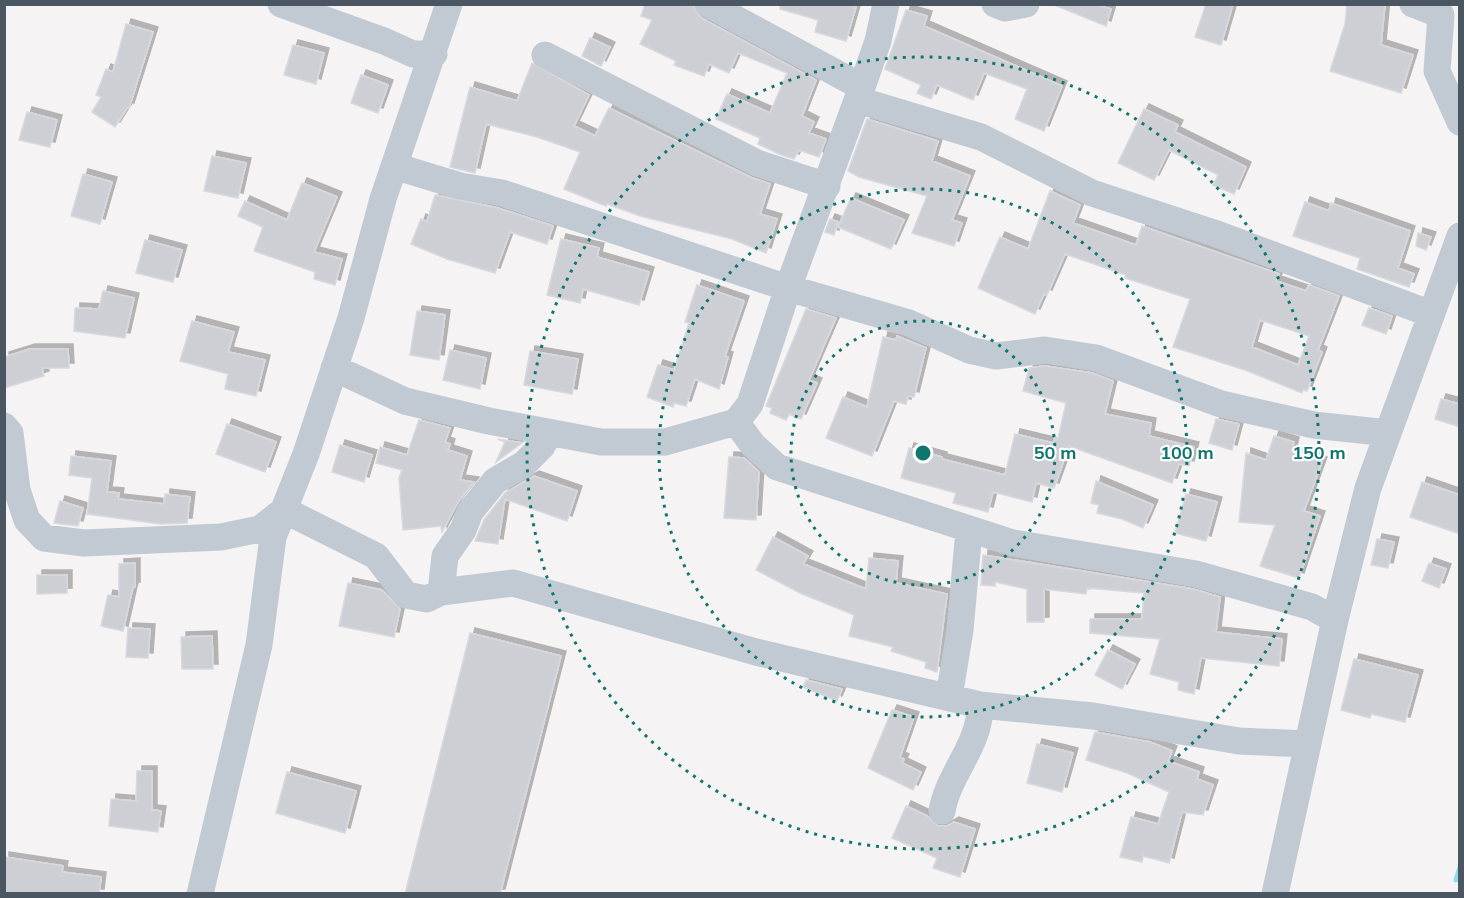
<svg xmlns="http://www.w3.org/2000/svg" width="1464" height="898" font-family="Mulish,sans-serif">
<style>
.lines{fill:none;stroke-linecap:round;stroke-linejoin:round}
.stream{stroke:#90daee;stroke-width:5}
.building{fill:#cdcfd5;stroke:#d7d9de;stroke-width:1.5;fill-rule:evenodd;filter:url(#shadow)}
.minor{stroke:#c1cad2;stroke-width:27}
.ring{fill:none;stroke:#0f766e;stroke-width:3;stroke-dasharray:3 6}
.centre{fill:#0f766e;stroke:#fff;stroke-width:3}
.ring-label{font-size:18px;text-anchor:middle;font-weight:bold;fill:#0f766e;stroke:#fff;stroke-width:4.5;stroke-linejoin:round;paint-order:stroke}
</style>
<defs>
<filter id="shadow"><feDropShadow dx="5" dy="-5" stdDeviation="0" flood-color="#0004"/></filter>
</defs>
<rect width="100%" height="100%" fill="#f5f3f3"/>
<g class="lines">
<path class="stream" d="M1456,880l4,-13"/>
</g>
<path class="building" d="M645,4l48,2 8,12 115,62 -14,36 12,6 -5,11 17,6 -7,18 -20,-7 -5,9 -15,-5 -21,-10 2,-6 -44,-19 11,-25 43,19 17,-40 -49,-20 -9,20 -20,-9 -5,12 -30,-11 2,-4 -36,-17 12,-24 -11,-4z
M780,4h67l9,3 -10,34 -31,-9 3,-12 -38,-11z
M1052,4h41l18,5 -5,17z
M1206,4h27l-12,41 -26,-8z
M1347,4h38l-4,41 32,10 -12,38 -71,-22 15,-47z
M906,10l21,6 -3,10 138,60 -18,45 -29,-12 12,-30 -43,-16 -11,27 -36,-15 -6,14 -14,-6 4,-8 -36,-16z
M126,24l27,8 -24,76h-2l-12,19 -23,-15 9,-15 -5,-2 10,-26 7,3z
M590,38l20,9 -9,19 -19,-10z
M293,45l31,8 -8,31 -32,-9z
M532,63l57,32 -15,31 21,10 14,-28 141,69 20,7 -10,30 17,5 -11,34 -34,-14 -92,-23 -33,-12 -1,2 -42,-17 16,-37 -43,-15 -51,-13 -11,49 -25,-6 20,-80 47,14z
M361,75l27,10 -10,28 -27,-10z
M1144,109l34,16 -3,7 71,35 -12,27 -21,-9 5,-10 -49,-25 -15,30 -36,-17z
M27,112l30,8 -7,27 -31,-7z
M867,119l71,22 -6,20 38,15 -18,44 10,3 -8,23 -42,-13 15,-37 -68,-19 -11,-6z
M212,156l34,7 -8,35 -34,-7z
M83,174l29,8 -12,42 -29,-8z
M302,183l35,14 -23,55 28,7 -7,26 -21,-6 1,-7 -61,-21 9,-24 -25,-11 7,-15 42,19z
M1050,191l30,14 -7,18 63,22 6,-19 137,48 -3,7 30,10 3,-6 30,11 -21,54 4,2 -15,39 -4,-1 -1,3 -57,-23 -72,-23 17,-48 -65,-21 1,-3 -61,-21 -18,41 -3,-1 -9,20 -57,-26 22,-51 28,12zM1260,320l49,16 -11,29 -46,-18z
M435,195l63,13 55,18 -6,18 -37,-12 -15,41 -48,-14 -36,-15 10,-25 6,3z
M851,198l53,22 -13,29 -53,-22z
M1305,202l24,9 2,-8 79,28 -12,37 16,6 -5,13 -52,-18 3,-11 -67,-22z
M830,219l8,3 -4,13 -9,-3z
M1418,233l13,4 -5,13 -10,-4z
M561,239l38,9 -2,9 52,15 -10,33 -56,-16 -3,14 -33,-8z
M145,240l37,10 -9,32 -37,-9z
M697,285l47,16 -19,55 3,1 -9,32 -24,-10 -9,27 -12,-3 -1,4 -26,-10 11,-32 16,5 15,-47 -4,-1z
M103,291l31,7 -9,40 -51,-7 1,-23 24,1z
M1369,308l23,8 -6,18 -24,-9z
M806,309l30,9 -27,62 8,3 -16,36 -12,-5 -3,6 -16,-7 2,-5 -6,-2z
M417,311l28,4 -6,45 -29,-5z
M192,321l42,11 -6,20 37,8 -9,36 -31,-7 3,-15 -48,-13z
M897,336l29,12 -12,49 -6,-1 -2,8 -12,-3 -22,55 -46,-18 17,-41 24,10 16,-70 13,3z
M30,349h38l1,19h-27l2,8 -40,12v-31z
M450,350l36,8 -6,31 -37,-9z
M530,351l48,8 -6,35 -48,-9z
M1045,366l47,7 21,8 -8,33 46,9 -2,13 45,11 -5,19 -10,-2 -7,19 -103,-37 -15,42 -18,-5 -4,19 -39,-10 -5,20 -35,-9 3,-10 -55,-15 8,-30 33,9v2l63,16 10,-41 38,9 2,-5 3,1 8,-36 -43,-12 6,-23z
M1441,399l19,5v23l-25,-8z
M1216,419l23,5 -7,26 -23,-7z
M419,420l31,8 -5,14 5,2 -2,6 19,6 -7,24 14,2 -16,20 -16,30 -1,-6 -38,4 -4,-52 3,-8 -26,-7 4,-16 27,8z
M227,424l49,18 -11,30 -49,-18z
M1274,436l20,6 -2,9 30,11 -18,49 16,5 -21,62 -39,-12 15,-41 -36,-3 7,-69 20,7z
M498,439l24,4 -26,19 9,-20z
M340,445l32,10 -8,27 -32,-10z
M71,456l40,5 -4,31 12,1 -1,6 46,5 1,-10 25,3 -3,26 -26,1 -74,-10 5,-36 -23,-3z
M729,457l15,1 15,14 -3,48 -32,-2z
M534,476l43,15 -10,30 -62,-22 -7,45 -23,-3 9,-21 21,-27z
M1096,481l57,24 -10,23 -21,-9 -25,-6 2,-8 -8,-2z
M1422,482l38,13v39l-50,-17z
M1186,494l31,8 -11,39 -31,-8z
M60,501l23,7 -5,18 -24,-3z
M773,537l35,19 -5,8 63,25 3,-31 29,3 -2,22 51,11 -10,78 -12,-4 1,-6 -35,-11 2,-4 -44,-11 5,-21 -54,-22 -44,-23z
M1377,539l17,3 -6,26 -17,-3z
M983,555l210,34 27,8 -4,35 66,7 -3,27 -78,-8 -7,36 -16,-4 1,-8 -29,-8 10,-35 -70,-6v-14h52l2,-26 -57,-5 -1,6 -42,-5v33h-17v-33l-32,-7v4l-14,-1z
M135,563v24h-2l-10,44 -22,-5 7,-31 11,2v-33z
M1429,563l17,6 -7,19 -17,-7z
M37,575h30v18l-30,1z
M348,583l34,7 18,19 -6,28 -55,-11z
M128,628l22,1 -2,29 -22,-1z
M470,633l91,23 -61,238h-95z
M212,636l1,33h-31l-1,-32z
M1108,650l27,14 -13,25 -27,-14z
M1354,659l64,16 -13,47 -34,-8 -1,4 -29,-8z
M806,680l36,9 -5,12 -34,-14z
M892,710l22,7 -14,40 4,2 -2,4 19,9 -8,18 -45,-22z
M1095,732l55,10 22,9 -4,10 31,11 -2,7 16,6 -10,30 -21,-3 -13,51 -26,-7 -1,6 -22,-5 11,-40 27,7 11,-32 -42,-19 -41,-13z
M1037,744l36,9 -11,39 -35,-9z
M137,771h15v39l9,1 -3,21 -49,-6 2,-27 25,2z
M287,772l69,19 -11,42 -69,-20z
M906,806l21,10 11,10h9l7,-4 21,7 -15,48 -27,-9 4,-10 -45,-20z
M4,857l59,9 -1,6 39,5 -2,17h-95z"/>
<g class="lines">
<path class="minor" d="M281,4l103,37 29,13h21
M708,4l154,83
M995,4l10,4 21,-4
M1413,4l28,11 -4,56 23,51
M545,55l212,108 70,23
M858,100l123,37 111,56 122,40 217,81
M394,166l66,20 42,7 286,95 121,35 60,27 27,6 49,-6 51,8 125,46 93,21 74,8
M334,368l71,33 84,20 112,21h64l71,-20 14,-18 38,-116 74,-201 16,-46 8,-37
M736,422l17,23 24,22 37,12 199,64 183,31 116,33 23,13
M4,426l6,7 7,57 10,30 17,18 40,5 137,-6 39,-8 24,-19 92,46 30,39 21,4 14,-7 72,-9 243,69 224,53 113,11 146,25 68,3
M441,592l4,-36 18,-26 7,-18 25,-31 29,-17 18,-18 7,-13
M949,697l11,-67 9,-100
M942,811c6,-37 39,-67 38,-106
M200,894l59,-249 14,-108 33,-83 45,-136 32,-119 66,-195
M1275,894l60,-274 33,-132 92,-252"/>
</g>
<g class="ring">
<circle cx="923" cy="453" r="132"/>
<circle cx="923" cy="453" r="264"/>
<circle cx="923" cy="453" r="396"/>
</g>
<circle cx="923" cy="453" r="9" class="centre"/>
<g class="ring-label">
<text x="1055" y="459">50 m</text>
<text x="1187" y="459">100 m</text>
<text x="1319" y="459">150 m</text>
</g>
<rect width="1464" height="898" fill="none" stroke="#4a5661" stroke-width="12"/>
</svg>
